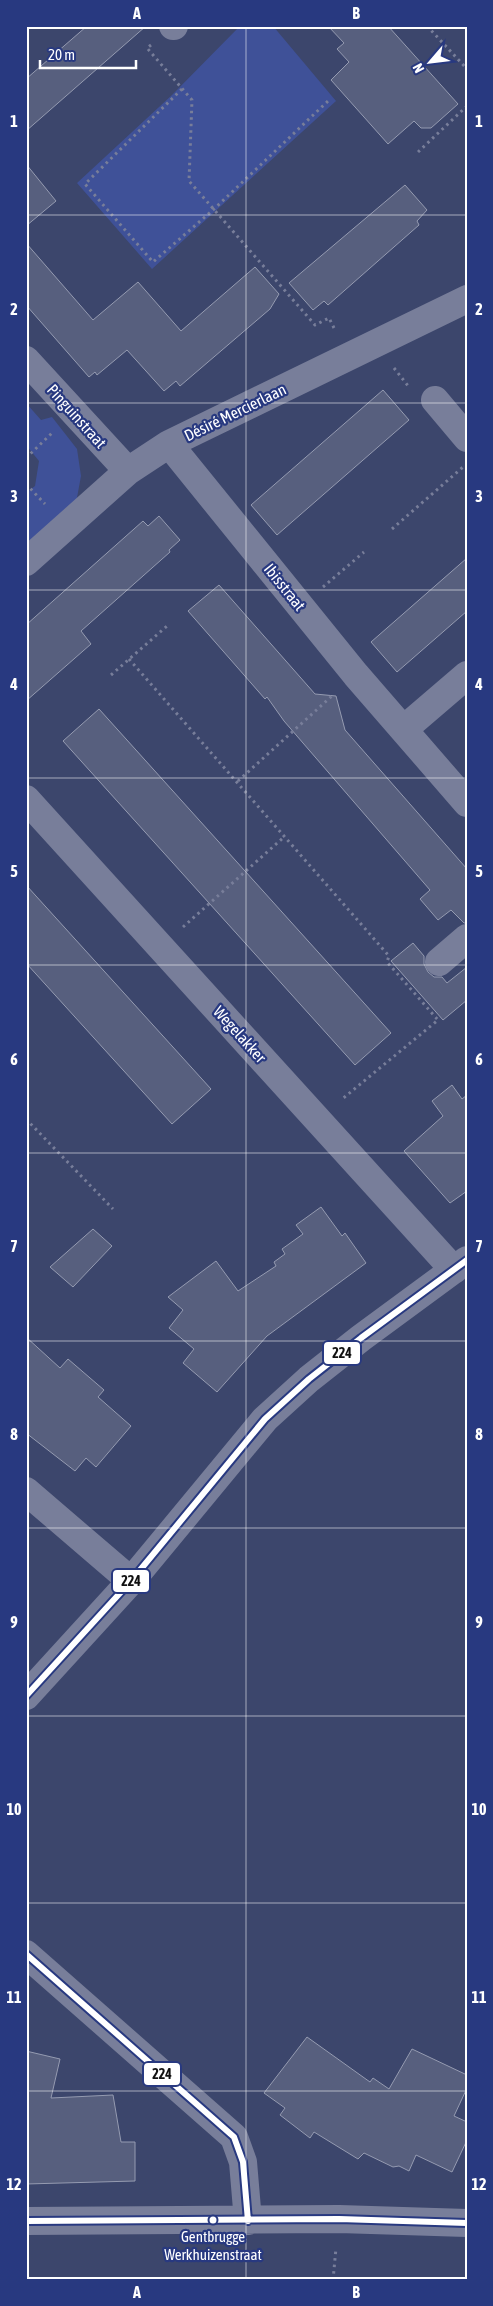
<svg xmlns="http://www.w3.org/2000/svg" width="493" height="2306" font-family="'Asap Condensed',sans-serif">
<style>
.green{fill:#3f5198}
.building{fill:#575f7e;stroke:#959bb1}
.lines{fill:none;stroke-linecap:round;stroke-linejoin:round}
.path{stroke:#787e9a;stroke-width:3;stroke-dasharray:2.5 4;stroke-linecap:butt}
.minor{stroke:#787e9a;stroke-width:28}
.bus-1-casing{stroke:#283980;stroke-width:10}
.bus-1{stroke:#fff;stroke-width:6}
.grid{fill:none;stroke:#fff;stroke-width:1;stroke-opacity:0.55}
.bus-dot{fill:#fff;stroke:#283980;stroke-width:2}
.labels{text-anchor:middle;stroke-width:4.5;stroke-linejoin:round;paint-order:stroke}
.bus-label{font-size:15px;fill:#fff;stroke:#283980}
.street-label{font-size:16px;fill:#fff;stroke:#283980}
.line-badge{stroke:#283980;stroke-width:2}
.pale-badge-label{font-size:14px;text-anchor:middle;font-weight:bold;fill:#111}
.neatline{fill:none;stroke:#fff;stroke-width:2}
.grid-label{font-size:16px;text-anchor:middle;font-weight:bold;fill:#fff}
</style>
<rect width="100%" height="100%" fill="#3c466c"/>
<path class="green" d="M240,26h33l63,75 -184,168 -75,-86 95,-88z
M26,403l15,17 11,-3 25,32 4,27 -5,27 -50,42v-52l9,-7 4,-25 -13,-16z"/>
<path class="building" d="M87,26h59l-120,105v-52z
M328,26h60l70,78 -27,24h-10l-7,-7 -26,23 -57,-64 18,-18 -12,-13 7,-6z
M26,164l30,37 -30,25z
M405,185l22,25 -10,11 2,4 -91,80 -4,-4 -11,9 -24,-27z
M26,243l67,77 45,-38 43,49 74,-64 24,27 -9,15 -90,77 -4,-5 -12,10 -37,-41 -30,25 -2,-3 -6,5 -63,-72z
M383,390l26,30 -132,115 -26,-30z
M159,516l21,24 -11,10 1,2 -89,79 10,13 -65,57v-76l117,-104 5,5z
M467,558v53l-70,61 -26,-30z
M219,585l96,109 21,2 9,34 122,139v54h-3l-13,-13 -13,10 -18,-21 10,-9 -146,-169 -17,-24 -2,2 -77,-88z
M99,709l292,324 -36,32 -292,-324z
M26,885l185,204 -39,35 -146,-161z
M413,943l11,13v8l4,8 6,5h8l5,6 20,-16v33l-24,20 -52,-59z
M452,1085l10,14 5,-4v96l-17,12 -46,-52 39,-35 -11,-15z
M321,1207l21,29 3,-3 21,30 -99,73 -50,56 -34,-29 11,-14 -25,-21 14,-18 -15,-13 48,-36 22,30 38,-25 -2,-4 11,-8 -3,-5 21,-15 -7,-9z
M93,1229l19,17 -39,41 -23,-20z
M26,1337l34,31 8,-9 36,31 -6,7 33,29 -35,41 -10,-9 -11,13 -49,-38z
M307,2037l63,45 3,-4 16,11 23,-40 55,26v13l-13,28 13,6v18l-15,32 -36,-17 -7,16 -10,-5 -6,1 -29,-14 -6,6 -44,-27 -4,6 -30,-23 5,-7 -21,-15z
M26,2051l34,8 -9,39 62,-3 8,47h14v39l-109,3z"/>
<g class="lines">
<path class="path" d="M427,26l40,43
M151,45l-4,3 45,52 -3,81 126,144 14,-7 6,12
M182,89l-97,95 68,78 60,-52 115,-109
M418,152l49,-46
M394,368l15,19
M26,458l26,-25
M26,484l19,20
M392,529l71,-62
M323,587l41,-35
M129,659l260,297 -2,6 51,58 -97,80
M111,675l56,-49
M238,781l95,-86
M183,927l101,-90
M26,1119l87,90
M333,2280l3,-32"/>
<path class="minor" d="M173,26h1
M26,360l102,111
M435,400l32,38
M169,444l187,231 111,128
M26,562l102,-91 41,-27 298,-145
M404,729l63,-54
M26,799l428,471
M439,962l28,-24
M26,1491l105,90
M26,1696l105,-115 134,-162 44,-40 52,-41 106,-78
M26,1954l208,183 9,25 5,59
M26,2221l313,-2 128,4"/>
<defs>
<path id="bus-1" d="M26,1696l105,-115 134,-162 44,-40 52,-41 106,-78
M26,1954l208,183 9,25 5,59
M26,2221l313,-2 128,4"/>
</defs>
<use href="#bus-1" class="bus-1-casing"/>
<use href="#bus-1" class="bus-1"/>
</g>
<path class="grid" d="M246,26v2254M26,215h441M26,403h441M26,590h441M26,778h441M26,965h441M26,1153h441M26,1341h441M26,1528h441M26,1716h441M26,1903h441M26,2091h441"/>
<circle class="bus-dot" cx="213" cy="2220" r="4.5"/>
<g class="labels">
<g class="bus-label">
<text x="213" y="2242">Gentbrugge<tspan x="213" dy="18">Werkhuizenstraat</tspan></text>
</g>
<g class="street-label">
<text transform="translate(235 412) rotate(-26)" y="6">Désiré Mercierlaan</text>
<text transform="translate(77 416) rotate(48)" y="6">Pinguinstraat</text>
<text transform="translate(285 587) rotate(51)" y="6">Ibisstraat</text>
<text transform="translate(240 1034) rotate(48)" y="6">Wegelakker</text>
</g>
</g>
<g class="line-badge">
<rect x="323" y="1341" width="38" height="24" rx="5" fill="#fff"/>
<rect x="112" y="1569" width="38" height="24" rx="5" fill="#fff"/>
<rect x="143" y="2062" width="38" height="24" rx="5" fill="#fff"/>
</g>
<g class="pale-badge-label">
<text x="342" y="1358">224</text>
<text x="131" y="1586">224</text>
<text x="162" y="2079">224</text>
</g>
<rect width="493" height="2306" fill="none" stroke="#283980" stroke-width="55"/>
<g transform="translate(430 62) rotate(242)" stroke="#283980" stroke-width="4" paint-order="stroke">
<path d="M0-4L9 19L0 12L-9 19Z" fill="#ffffff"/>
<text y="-8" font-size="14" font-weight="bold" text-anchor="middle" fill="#ffffff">N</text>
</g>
<path d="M40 60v8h96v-8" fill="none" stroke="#ffffff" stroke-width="2.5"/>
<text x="48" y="60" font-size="15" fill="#ffffff" stroke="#283980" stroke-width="4" paint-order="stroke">20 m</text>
<rect x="28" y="28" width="438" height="2250" class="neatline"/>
<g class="grid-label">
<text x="137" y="19">A</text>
<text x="356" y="19">B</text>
<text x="14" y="127">1</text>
<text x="479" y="127">1</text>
<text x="14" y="315">2</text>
<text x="479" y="315">2</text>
<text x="14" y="502">3</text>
<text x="479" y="502">3</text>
<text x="14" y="690">4</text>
<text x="479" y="690">4</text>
<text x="14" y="877">5</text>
<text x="479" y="877">5</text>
<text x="14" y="1065">6</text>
<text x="479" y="1065">6</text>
<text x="14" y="1252">7</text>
<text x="479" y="1252">7</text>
<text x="14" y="1440">8</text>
<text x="479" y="1440">8</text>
<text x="14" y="1628">9</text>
<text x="479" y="1628">9</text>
<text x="14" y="1815">10</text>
<text x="479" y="1815">10</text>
<text x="14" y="2003">11</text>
<text x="479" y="2003">11</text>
<text x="14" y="2190">12</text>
<text x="479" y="2190">12</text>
<text x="137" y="2298">A</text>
<text x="356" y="2298">B</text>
</g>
</svg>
